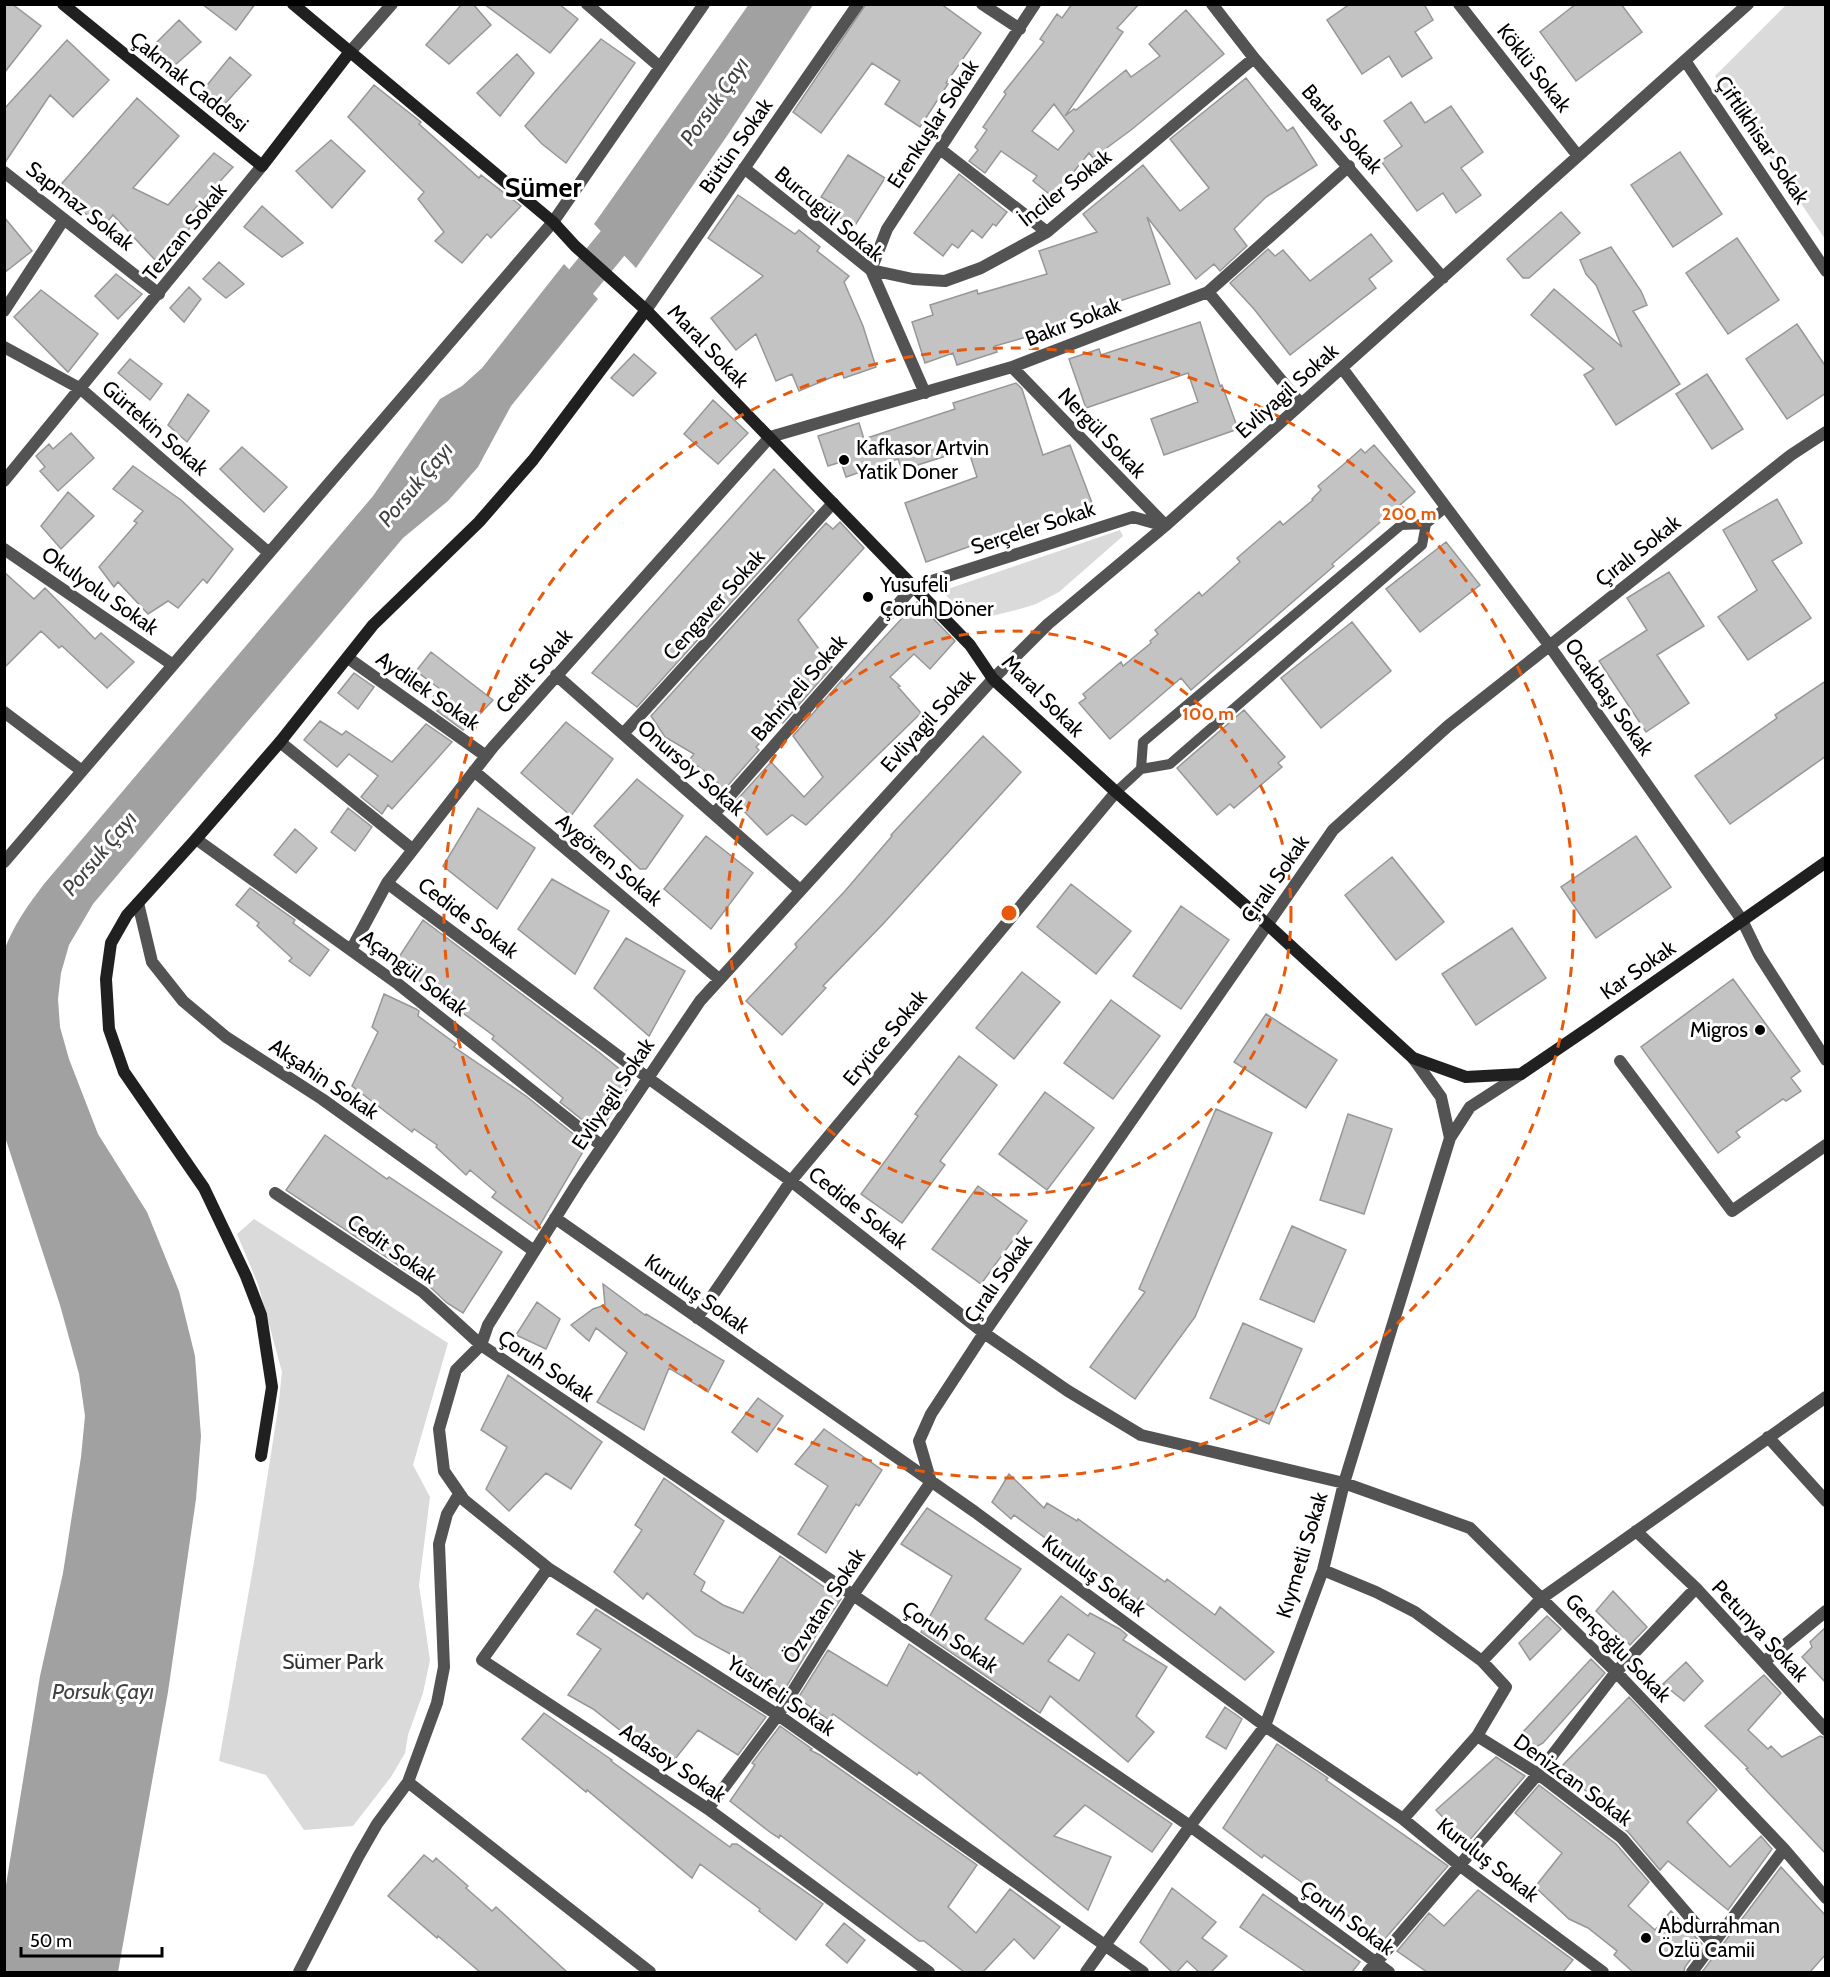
<svg xmlns="http://www.w3.org/2000/svg" width="1830" height="1977" font-family="Cabin,sans-serif">
<style>
.green{fill:#dadada}
.water{fill:#a1a1a1}
.lines{fill:none;stroke-linecap:round;stroke-linejoin:round}
.river{stroke:#a1a1a1;stroke-width:34}
.building{fill:#c3c3c3;stroke:#979797;stroke-width:1.5;fill-rule:evenodd}
.lane{stroke:#535353;stroke-width:10}
.street{stroke:#535353;stroke-width:12}
.secondary{stroke:#202020;stroke-width:12}
.ring{fill:none;stroke:#e8590c;stroke-width:3;stroke-dasharray:10 8}
.poi-dot{fill:#000;stroke:#fff;stroke-width:2}
.labels{text-anchor:middle;stroke-width:6;stroke-linejoin:round;paint-order:stroke}
.street-label{font-size:21px;fill:#000;stroke:#fff}
.poi-label{font-size:21px;fill:#000;stroke:#fff;text-anchor:start}
.park-label{font-size:21px;fill:#313131;stroke:#fff}
.water-label{font-size:22px;font-style:italic;fill:#424242;stroke:#fff}
.district-label{font-size:27px;font-weight:bold;fill:#000;stroke:#fff}
.centre{fill:#e8590c;stroke:#fff;stroke-width:3}
.ring-label{font-size:18px;text-anchor:middle;font-weight:bold;fill:#e8590c;stroke:#fff;stroke-width:6;stroke-linejoin:round;paint-order:stroke}
</style>
<rect width="100%" height="100%" fill="#fff"/>
<path class="green" d="M1786,5h39v234l-110,-163z
M1120,530l3,6 -64,56 -23,12 -16,5 -28,7 -19,1 -10,-4 -21,-22z
M254,1219l194,124 -35,122 17,32 -11,88 11,75 -7,33 -15,42 -3,18 -14,24 -38,49 -49,4 -38,-55 -47,-14 35,-199 24,-153 4,-37 -24,-88 -21,-50z"/>
<path class="water" d="M749,4l64,1 -84,128 -93,135 -42,-44z
M564,264l34,35 -87,107 -33,61 -30,34 -45,37 -310,366 -24,41 -8,28 -3,26 2,28 9,32 29,75 49,78 32,79 16,65 6,80 -5,63 -28,193 -50,280h-113v-81l35,-215 23,-103 18,-116 4,-41 -6,-42 -19,-69 -55,-168 -1,-186c9,-25 24,-46 40,-67l329,-388 67,-97 22,-13 20,-18z"/>
<g class="lines">
<path class="river" d="M551,318l71,-86 19,-27"/>
</g>
<path class="building" d="M4,4h8l29,22 -37,47z
M202,4h53l-19,26z
M462,4h11l18,21 -42,39 -23,-19z
M484,4h75l19,15 -28,34z
M866,4h75l40,29 -35,50 2,1 -28,43 -35,-23 15,-23 -28,-18 -51,70 -28,-21z
M1072,4h67l-22,24 6,4 -58,84 9,-7 2,1 50,-40 5,7 29,-21 -11,-12 37,-34 38,44 -93,76 -38,28 -4,-5 -36,44 -20,-16 4,-5 -36,-25 -16,22 -16,-12 9,-11 -3,-3 12,-17 -4,-3 23,-33 -2,-2 40,-50 -4,-3 17,-25 5,4zM1054,104l20,27 -16,19 -26,-19z
M1350,4h74l9,16 -18,12 17,26 -30,19 -13,-21 -27,18 -35,-54z
M1576,4h45l21,28 -66,49 -36,-49z
M179,20l22,22 -27,24 -20,-21z
M601,39l34,24 -69,100 -24,-19 -17,-18z
M67,40l42,40 -36,37 -23,-22 -46,69v-55z
M517,54l17,19 -34,43 -23,-23z
M230,57l21,18 -28,31 -19,-17z
M1246,78l41,53 6,-4 24,38 -51,32 -32,32 13,17 -27,25 -6,-7 -18,15 -49,-62 23,67 -121,41 2,5 -56,16 2,6 -40,13 -4,-12 -28,10 -13,-41 21,-7 -3,-10 47,-15 1,4 69,-20 -8,-23 58,-19 -14,-18 60,-49 37,46 29,-23 -39,-49z
M374,85l47,37 -2,2 60,54 2,-3 40,31 -30,32 -4,-4 -25,29 -27,-22 9,-9 -26,-33 6,-7 -76,-75z
M137,98l42,38 -46,52 35,17 46,-52 19,14 -44,48 10,5 -44,40 -42,-45 -11,13 -45,-39z
M1411,102l14,21 26,-17 32,46 -22,16 20,27 -25,18 -13,-20 -26,18 -36,-50 21,-15 -18,-25z
M331,140l34,31 -33,37 -36,-37z
M1680,152l42,62 -49,33 -42,-62z
M848,155l37,23 -31,49 -25,-16 4,-7 -12,-7z
M959,174l48,38 -11,14 -3,-2 -11,14 -10,-8 -14,18 -6,-4 -9,12 -29,-23z
M738,195l57,39 4,-4 21,17 -3,4 32,25 -5,6 19,44 13,41 -32,11 -2,-5 -43,18 -7,-17 -16,7 -20,-47 -20,16 -25,-32 52,-42 -55,-38z
M262,206l41,37 -21,14 -38,-30z
M1561,212l19,21 -51,45h-6l-16,-19z
M4,217l28,34 -28,22z
M1371,234l21,27 -23,18 7,9 -86,67 -36,-46 -24,-26 38,-34 7,7 8,-6 27,31z
M1737,238l42,62 -51,34 -42,-61z
M1611,247l30,44 6,14 -14,6 47,73 -64,41 -32,-50 10,-6 -63,-54 23,-26 68,58 -26,-62 -10,-11 -6,-14z
M219,262l25,22 -18,14 -23,-19z
M116,274l26,20 -24,25 -23,-23z
M189,287l12,12 -17,23 -14,-14z
M41,290l57,44 -30,38 -54,-55z
M1200,322l20,64 2,-1 16,44 -74,26 -13,-36 47,-17 -10,-29 -102,35 -17,-49 30,-10 2,6z
M1797,324l29,43v26l-39,26 -41,-60z
M634,354l22,19 -23,23 -22,-18z
M130,359l32,25 -12,16 -32,-27z
M1707,374l36,55 -31,20 -36,-55z
M1016,383l6,6 21,66 27,-10 22,58 -166,59 -21,-59 72,-26 -9,-28 -66,21 -4,-11 -52,18 -5,-15 -13,4 -10,-30 41,-13 5,16 91,-30 -2,-6z
M188,394l21,17 -22,31 -19,-17z
M713,400l35,33 -30,31 -34,-30z
M71,433l23,25 -36,33 -18,-20 5,-4 -9,-11 13,-12 4,5z
M1374,445l41,47 -83,72 2,2 -143,124 -10,-12 -71,61 -31,-36 7,-5 -3,-4 38,-32 2,4 28,-23 -1,-2 8,-7 -3,-4 44,-38 3,4 38,-34 -3,-4 43,-37 3,4 30,-25 -1,-1 9,-9 -3,-4 26,-22 17,-15 4,4z
M242,447l45,40 -23,25 -44,-43z
M133,466l48,34 52,49 -26,34 -4,-4 -25,29 -10,-7 -20,13 -30,-32 -4,5 -15,-20 38,-44 -3,-2 9,-10 -30,-22z
M774,469l40,42 -177,196 -45,-34z
M68,492l26,24 -33,33 -20,-23z
M1777,499l25,44 -30,18 39,57 -63,42 -30,-43 39,-27 -34,-60z
M840,522l24,26 -66,72 34,47 -49,56 -1,-2 -26,26 3,3 -35,40 -14,-15 -21,-15 5,-6 -29,-17 -14,-21 175,-193 7,6z
M1446,542l34,43 -60,47 -34,-43z
M4,572l30,27 11,-11 50,51 6,-6 33,29 -27,26 -45,-42 -3,2 -18,-17 -37,37z
M1669,572l35,54 -47,29 32,48 -43,29 -47,-71 48,-31 -20,-32z
M917,602l38,39 -25,28 -16,-15 -24,23 10,9 -2,1 23,26 -115,112 -14,-10 -25,20 -32,-33 36,-40 33,35 19,-20 -30,-41 49,-56 1,2z
M1352,622l39,49 -70,57 -40,-50z
M431,652l62,48 -25,27 -1,-1 -4,4 -26,-19 6,-6 -10,-8 7,-8 -24,-18z
M354,673l20,14 -16,22 -20,-16z
M1826,681v75l-96,68 -35,-48 82,-58 -2,-3z
M1244,710l41,47 -7,6 4,4 -48,41 -4,-4 -13,11 -40,-47z
M320,721l22,14 4,-4 46,31 34,-38 26,18 -60,67 -4,-4 -6,9 -21,-17 17,-21 -29,-22 -12,13 -33,-27z
M566,722l47,37 -42,57 -50,-43z
M983,736l38,36 -138,152 -60,62 3,2 -44,47 -36,-34 51,-54 -2,-3 50,-53 47,-55 -1,-1z
M637,779l46,37 -37,53h-6l-46,-43z
M348,808l24,19 -17,24 -24,-19z
M478,808l57,40 -38,61 -54,-43z
M295,829l22,19 -21,25 -22,-18z
M706,836l47,37 -42,56 -47,-40z
M1636,836l35,51 -75,51 -35,-51z
M1392,857l52,65 -48,38 -51,-65z
M552,879l57,32 -34,63 -57,-45z
M1071,884l60,47 -35,43 -59,-47z
M250,888l45,32 -2,3 36,27 -19,26 -21,-15 3,-3 -35,-32 2,-3 -23,-18z
M1181,906l48,34 -48,69 -48,-33z
M423,920l177,133 33,27 -29,45 -4,-3 -5,8 -35,-28 3,-4 -71,-59 2,-3 -99,-73z
M1512,928l34,50 -70,47 -34,-51z
M626,938l59,33 -36,65 -55,-48z
M1022,972l38,30 -46,57 -38,-31z
M1733,979l67,92 -9,7 10,13 -15,10 -3,-2 -47,33 4,5 -22,16 -77,-106z
M384,994l32,15 3,2 -1,5 38,28 -2,3 72,49 61,49 -50,85 -45,-33 4,-5 -26,-22 -4,5 -30,-28 1,-2 -23,-16 -2,3 -60,-46 26,-54 -6,-5z
M1111,1000l49,36 -47,63 -49,-36z
M1266,1014l71,46 -31,48 -72,-46z
M959,1056l38,29 -57,76 5,4 -43,58 -41,-29 57,-78 -3,-2z
M1045,1092l49,36 -47,62 -48,-36z
M1216,1109l56,24 -77,184 -60,82 -45,-32 55,-75 -6,-3z
M1348,1114l44,15 -28,85 -44,-14z
M325,1135l62,44 2,-2 113,75 -39,61 -16,-10 -19,-18 -142,-95z
M978,1186l49,35 -46,63 -49,-35z
M1292,1226l54,24 -32,72 -54,-23z
M603,1284l42,31 1,-1 78,47 -16,31 -39,-24 -25,62 -47,-28 30,-49 -31,-25 -7,13 -18,-16 22,-16 12,-4z
M537,1302l23,17 -14,30 -30,-14z
M1243,1323l59,26 -33,75 -59,-26z
M508,1375l94,67 -31,47 -25,-16 -37,38 -23,-22 21,-42 -26,-17z
M758,1398l25,18 -26,36 -25,-20z
M824,1429l58,41 -23,36 -3,-2 -30,49 -28,-19 30,-48 -33,-22z
M1009,1474l35,34 3,-5 30,18 1,-2 87,63 2,-3 48,36 5,-8 54,45 -29,28 -106,-82 -2,3 -85,-58 -38,-28 -3,4 -19,-17z
M664,1478l60,43 -30,53 11,8 -4,9 22,14 20,8 37,-57 61,43 -28,41 1,1 -29,48 -4,-3 -2,2 -47,-33 -37,-20 -48,-42 -4,6 -29,-27 28,-42 -7,-5z
M927,1508l94,61 -36,50 38,25 38,-48 27,20 2,-3 30,16 7,6 -4,5 44,27 -31,49 18,16 -26,30 -78,-66 -10,17 -119,-81 31,-56 -51,-32zM1068,1634l27,19 -16,28 -31,-20z
M1613,1591l34,36 -17,18 -34,-34z
M596,1609l170,108 -28,38 -40,-25 -30,38 -75,-59 -25,-14 33,-46 -24,-15z
M1547,1616l14,13 -31,31 -11,-17z
M1826,1627v56l-24,-26 10,-10 -2,-5z
M909,1644l263,180 -20,28 -67,-47 -31,31 57,21 -23,53 -169,-138 -2,3 -84,-61 -4,6 -31,-22 30,-48 59,36z
M1591,1659l14,14 -62,70 -7,4 -15,-13z
M1686,1662l17,19 -19,20 -21,-17z
M1764,1675l17,18 -33,37 20,19 3,-3 11,11 38,-21 6,2v116l-80,-85 2,-1 -43,-42z
M1629,1697l88,93 -30,32 43,45 31,-31 11,13 -44,61 -60,-49 -8,9 -32,-38 -25,-19 3,-4 -46,-41z
M1225,1707l17,12 -16,30 -20,-12z
M544,1713l68,47 -1,1 119,86 2,-3h5l86,60 -27,36 -37,-29 1,-2 -60,-45 -8,14 -105,-88 -1,2 -64,-53z
M780,1726l32,23 -2,1 10,5 157,110 -29,42 28,26 34,-44 50,38 -26,32 -20,-20 -31,33h-19l-40,-31h-5l-139,-106 -1,3 -8,-5 -41,-32 25,-36 -3,-2z
M1277,1744l51,34 -2,2 122,86 -65,75 -119,-86 -2,3 -39,-30z
M1496,1757l29,19 -58,67 -31,-33z
M1539,1785l77,59 33,38 -21,24 27,24 16,-19 31,33 -17,23 -1,5h-51l-19,-17 3,-4 -29,-23 -19,-9 -34,-32 27,-34 -47,-40z
M424,1855l9,7 3,-4 32,28 -2,2 26,23 4,-4 71,65h-87l-42,-36 -1,2 -49,-42z
M1781,1867l45,49v38l-16,18h-108z
M1172,1888l44,34 -14,16 25,18 -16,16h-12l-12,-11 -10,11h-5l-32,-30z
M1478,1890l95,70 -10,12h-136l-30,-21 32,-38 15,13z
M1263,1894l97,68 -8,10h-46l-66,-45z
M844,1923l21,17 -18,23 -21,-18z"/>
<g class="lines">
<path class="lane" d="M1141,769l2,-27 258,-217 25,-1 20,-17
M1116,792l25,-23 29,-5 252,-219 4,-21"/>
<path class="street" d="M587,4l73,63
M982,4l38,25
M1212,4l42,54 189,220
M1459,4l119,152
M349,53l43,-49
M1686,62l140,209
M940,149l107,83
M744,168l127,102 54,123
M4,172l155,122
M871,270l42,9 32,2 36,-13 66,-36 207,-174
M871,270l16,-41 148,-225
M1208,292l93,112
M646,310l212,-306
M4,311l60,-92
M4,347l77,42 188,164
M1012,367l153,158
M1342,368l207,277 193,275 17,35 67,105
M4,481l258,-315
M4,549l169,116
M348,658l138,98
M556,675l244,215
M4,712l78,59
M623,734l210,-231
M280,742l132,107
M474,771l245,208
M714,814l199,-227 220,-70 32,9
M196,839l202,145 204,162
M4,862l549,-640 151,-218
M387,883l261,195 143,103 193,152 84,58 73,44 203,48 126,45 146,144 168,177 42,49
M138,903l14,59 31,39 43,36 96,62 212,152
M351,950l36,-67 106,-136 277,-310 242,-70 196,-75 141,-126
M1413,1058l28,39 9,41
M1620,1061l112,150 94,-66
M275,1193l148,99 58,53 372,250 337,231 199,146
M555,1218l420,294 290,214 138,93 56,46 144,107
M697,1318l94,-137 325,-389
M1768,1437l58,64
M931,1482l-12,-41 12,-27 53,-81 349,-503 115,-104 343,-271 35,-23
M1636,1531l60,57
M548,1568l-66,92 226,149 221,163
M1323,1570l53,22 39,20 67,49 60,-63 284,-201
M1764,1662l62,-51
M1477,1736l61,38 84,64 91,106
M408,1782l242,190
M708,1809l70,-94 75,-120 78,-113
M1403,1819l74,-83 29,-49 -24,-26
M299,1972l59,-115 19,-33 31,-42 29,-79 7,-36 -5,-123 8,-30 12,-20
M1086,1972l104,-146 75,-100 58,-156 21,-87 106,-345 20,-31 51,-33
M1143,1972l-365,-257 -230,-147 -84,-68 -20,-29 -5,-42 17,-59 25,-25 7,-20 90,-143 122,-181 293,-322 55,-55 117,-98 583,-522
M1368,1972l170,-198 78,-102 80,-84 130,142
M1692,1972l92,-123"/>
<path class="secondary" d="M63,4l199,162 87,-113
M293,4l260,218 22,24 71,64 324,335 23,34 123,113 152,133 145,133 53,19 55,-3 72,-49 233,-163
M261,1456l11,-69 -11,-72 -15,-39 -42,-88 -80,-116 -15,-43 -3,-50 5,-36 16,-28 69,-76 84,-97 93,-117 106,-103 54,-62 113,-150"/>
</g>
<g class="ring">
<circle cx="1009" cy="913" r="282"/>
<circle cx="1009" cy="913" r="565"/>
</g>
<g class="poi-dot">
<circle cx="844" cy="460" r="6"/>
<circle cx="868" cy="597" r="6"/>
<circle cx="1760" cy="1030" r="6"/>
<circle cx="1646" cy="1938" r="6"/>
</g>
<g class="labels">
<g class="street-label">
<text transform="translate(1534 68) rotate(52)" y="7">Köklü Sokak</text>
<text transform="translate(189 82) rotate(39)" y="7">Çakmak Caddesi</text>
<text transform="translate(933 124) rotate(-57)" y="7">Erenkuşlar Sokak</text>
<text transform="translate(1342 129) rotate(49)" y="7">Barlas Sokak</text>
<text transform="translate(1762 140) rotate(56)" y="7">Çiftlikhisar Sokak</text>
<text transform="translate(736 146) rotate(-55)" y="7">Bütün Sokak</text>
<text transform="translate(1065 188) rotate(-38)" y="7">İnciler Sokak</text>
<text transform="translate(80 206) rotate(38)" y="7">Sapmaz Sokak</text>
<text transform="translate(829 214) rotate(40)" y="7">Burcugül Sokak</text>
<text transform="translate(185 232) rotate(-51)" y="7">Tezcan Sokak</text>
<text transform="translate(1073 322) rotate(-21)" y="7">Bakır Sokak</text>
<text transform="translate(708 346) rotate(46)" y="7">Maral Sokak</text>
<text transform="translate(1287 391) rotate(-42)" y="7">Evliyagil Sokak</text>
<text transform="translate(155 428) rotate(41)" y="7">Gürtekin Sokak</text>
<text transform="translate(1102 433) rotate(46)" y="7">Nergül Sokak</text>
<text transform="translate(1033 528) rotate(-18)" y="7">Serçeler Sokak</text>
<text transform="translate(1638 551) rotate(-38)" y="7">Çıralı Sokak</text>
<text transform="translate(100 591) rotate(35)" y="7">Okulyolu Sokak</text>
<text transform="translate(714 605) rotate(-48)" y="7">Cengaver Sokak</text>
<text transform="translate(534 671) rotate(-49)" y="7">Cedit Sokak</text>
<text transform="translate(799 688) rotate(-49)" y="7">Bahriyeli Sokak</text>
<text transform="translate(428 691) rotate(35)" y="7">Aydilek Sokak</text>
<text transform="translate(1043 696) rotate(45)" y="7">Maral Sokak</text>
<text transform="translate(1609 697) rotate(55)" y="7">Ocakbaşı Sokak</text>
<text transform="translate(928 721) rotate(-48)" y="7">Evliyagil Sokak</text>
<text transform="translate(691 768) rotate(41)" y="7">Onursoy Sokak</text>
<text transform="translate(609 860) rotate(40)" y="7">Aygören Sokak</text>
<text transform="translate(1275 879) rotate(-55)" y="7">Çıralı Sokak</text>
<text transform="translate(468 918) rotate(37)" y="7">Cedide Sokak</text>
<text transform="translate(1638 970) rotate(-35)" y="7">Kar Sokak</text>
<text transform="translate(414 973) rotate(37)" y="7">Açangül Sokak</text>
<text transform="translate(885 1038) rotate(-50)" y="7">Eryüce Sokak</text>
<text transform="translate(324 1079) rotate(34)" y="7">Akşahin Sokak</text>
<text transform="translate(613 1094) rotate(-56)" y="7">Evliyagil Sokak</text>
<text transform="translate(858 1208) rotate(38)" y="7">Cedide Sokak</text>
<text transform="translate(392 1249) rotate(35)" y="7">Cedit Sokak</text>
<text transform="translate(998 1279) rotate(-55)" y="7">Çıralı Sokak</text>
<text transform="translate(697 1294) rotate(35)" y="7">Kuruluş Sokak</text>
<text transform="translate(546 1366) rotate(34)" y="7">Çoruh Sokak</text>
<text transform="translate(1302 1555) rotate(-73)" y="7">Kıymetli Sokak</text>
<text transform="translate(1094 1576) rotate(36)" y="7">Kuruluş Sokak</text>
<text transform="translate(824 1606) rotate(-57)" y="7">Özvatan Sokak</text>
<text transform="translate(1760 1631) rotate(47)" y="7">Petunya Sokak</text>
<text transform="translate(950 1637) rotate(34)" y="7">Çoruh Sokak</text>
<text transform="translate(1618 1648) rotate(46)" y="7">Gençoğlu Sokak</text>
<text transform="translate(781 1696) rotate(34)" y="7">Yusufeli Sokak</text>
<text transform="translate(673 1763) rotate(34)" y="7">Adasoy Sokak</text>
<text transform="translate(1573 1780) rotate(36)" y="7">Denizcan Sokak</text>
<text transform="translate(1488 1860) rotate(38)" y="7">Kuruluş Sokak</text>
<text transform="translate(1347 1918) rotate(36)" y="7">Çoruh Sokak</text>
</g>
<g class="poi-label">
<text x="856" y="455">Kafkasor Artvin<tspan x="856" dy="24">Yatik Doner</tspan></text>
<text x="880" y="592">Yusufeli<tspan x="880" dy="24">Çoruh Döner</tspan></text>
<text x="1748" y="1037" text-anchor="end">Migros</text>
<text x="1658" y="1933">Abdurrahman<tspan x="1658" dy="24">Özlü Camii</tspan></text>
</g>
<g class="park-label">
<text x="333" y="1669">Sümer Park</text>
</g>
<g class="water-label">
<text transform="translate(714 101) rotate(-55)" y="8">Porsuk Çayı</text>
<text transform="translate(415 484) rotate(-50)" y="8">Porsuk Çayı</text>
<text transform="translate(99 853) rotate(-50)" y="8">Porsuk Çayı</text>
<text x="103" y="1699">Porsuk Çayı</text>
</g>
<g class="district-label">
<text x="543" y="197">Sümer</text>
</g>
</g>
<circle cx="1009" cy="913" r="9" class="centre"/>
<g class="ring-label">
<text x="1409" y="520">200 m</text>
<text x="1208" y="720">100 m</text>
</g>
<rect width="1830" height="1977" fill="none" stroke="#000000" stroke-width="12"/>
<path d="M21 1947v9h141v-9" fill="none" stroke="#000000" stroke-width="3"/>
<text x="30" y="1947" font-size="18" fill="#000000" stroke="#ffffff" stroke-width="4.5" paint-order="stroke">50 m</text>
</svg>
